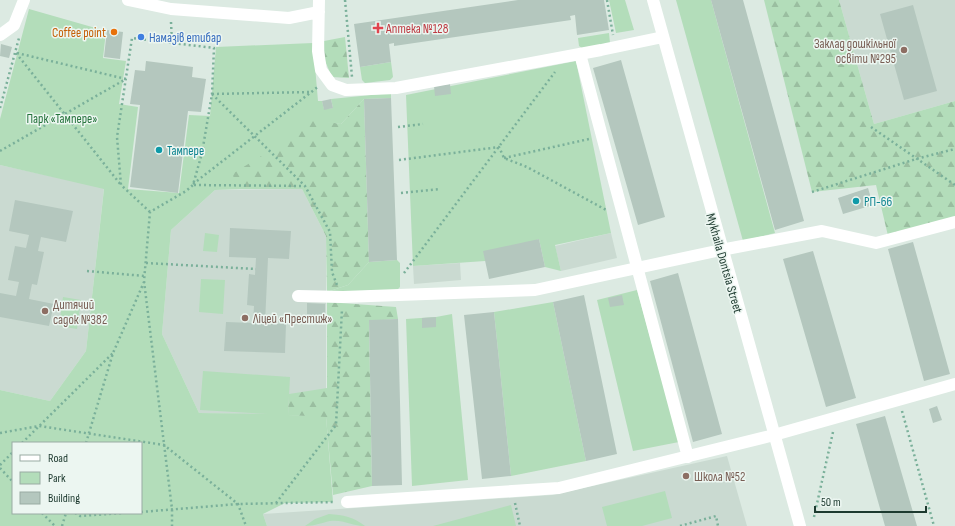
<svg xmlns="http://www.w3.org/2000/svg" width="955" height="526" font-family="'Sofia Sans Condensed',sans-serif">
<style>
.built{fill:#cadad1}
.green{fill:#b3ddba;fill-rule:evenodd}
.forest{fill:url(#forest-firs)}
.building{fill:#b4c7be}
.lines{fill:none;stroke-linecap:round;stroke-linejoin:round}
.path{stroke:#7ab09a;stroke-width:2.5;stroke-dasharray:2 3;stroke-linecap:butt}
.minor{stroke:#fff;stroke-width:12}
.health-dot{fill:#e0444e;stroke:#ecf6f1;stroke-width:1.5}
.food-dot{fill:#e8710a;stroke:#ecf6f1;stroke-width:1.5}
.shop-dot{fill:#3f7fe0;stroke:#ecf6f1;stroke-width:1.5}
.education-dot{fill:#8d6e63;stroke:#ecf6f1;stroke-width:1.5}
.culture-dot{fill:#0f9aa8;stroke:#ecf6f1;stroke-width:1.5}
.labels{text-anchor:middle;stroke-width:3;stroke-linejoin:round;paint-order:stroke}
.health-label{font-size:13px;fill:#be3a42;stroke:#ecf6f1;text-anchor:start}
.food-label{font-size:13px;fill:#c56008;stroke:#ecf6f1;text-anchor:end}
.shop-label{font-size:13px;fill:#366cbe;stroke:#ecf6f1;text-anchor:start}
.education-label{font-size:13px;fill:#785e54;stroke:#ecf6f1;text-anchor:start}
.park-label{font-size:13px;fill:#25733c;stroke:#ecf6f1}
.culture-label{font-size:13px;fill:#0d838f;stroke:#ecf6f1;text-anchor:start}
.street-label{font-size:13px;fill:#1d3a2f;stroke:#ecf6f1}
</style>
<defs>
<pattern id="forest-firs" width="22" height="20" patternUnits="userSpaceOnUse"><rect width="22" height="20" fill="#b3ddba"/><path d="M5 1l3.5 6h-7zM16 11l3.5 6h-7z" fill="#9abea0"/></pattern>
</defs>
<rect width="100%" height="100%" fill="#dceae2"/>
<path class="built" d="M839,0h116v101l-81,23z
M0,165l104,23 -18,163 -36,50 -50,-11z
M302,189l24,47v180l-127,-3 -37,-79 9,-104 44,-40z
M611,233l6,25 -56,13 -6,-25z
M460,263l1,17 -47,4 -1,-18z
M727,456l20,70h-480l-4,-12 289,-19z"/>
<path class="green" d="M609,0h16l9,30 -18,3z
M676,0h35l64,233 -32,8z
M29,9l77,22 -3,27 23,3 -7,43 19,3 -10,82 51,4 10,-78 21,1 6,-69 97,-4 5,58h4l2,8 9,-1 -2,-9 60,-6v5l-27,1 -23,25 -21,-2 -80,67 -25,1 -44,40 -9,104 37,79 69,1 -68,-4 3,-39 87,6 -2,38 38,1 7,86 -48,1 -22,11 4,12h-267v-136l50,11 36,-50 18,-162 -104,-24v-46zM13,443h128v70h-128z
M609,33l1,10 -28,5 -3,-2 -1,-8z
M576,61l35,172 -56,12 6,26 -16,-4 -6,-28 -54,22 -72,5 -7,-171z
M391,62l2,15 -3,3 -25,3 -3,-3 -2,-13z
M205,233l14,2 -2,17 -14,-1z
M397,260l3,3v24l-3,3 -70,2 21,-7 21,-23z
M201,279l24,1 -2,34 -24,-2z
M637,290l42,152 -46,9 -36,-151z
M63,297l18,3 -4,29 -18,-3z
M553,302l33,159 -75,15 -17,-164z
M452,314l16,166 -56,6 -6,-167 30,-2z
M665,491l7,27 -30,8h-35l-5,-19z
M511,505l5,21h-83z
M329,514c14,1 25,3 36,12 -12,0 -23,-7 -35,-5 -9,2 -16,5 -25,5l10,-7z"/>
<path class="forest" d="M764,0h75l35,124 81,-23v120l-66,19 -13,-55 -64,7z
M345,37l4,41 -17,-1 -7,-16 -1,-20z
M364,99l5,163 -21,23 -21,7 -1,-56 -24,-47h-62l-8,-15 54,-33 28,-21 27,4z
M327,302l69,5 2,12 -29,2 3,165 -39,9 -7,-78 -38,-2 1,-21 38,-6z"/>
<path class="building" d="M518,0h86l5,30 -32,5 -2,-20 -5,1 1,4 -177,26v-3l-5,1 2,18 -31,5 -6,-43z
M711,0h32l61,221 -29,9z
M913,5l24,86 -33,9 -24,-86z
M107,30l16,2 -3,27 -16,-2z
M1,44l11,3 -3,11 -9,-2z
M621,60l44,157 -27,8 -45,-157z
M146,61l47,6 -1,10 14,2 -5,33 -13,-1 -10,82 -48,-6 10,-82 -10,-1 5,-34 10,1z
M450,84l1,10 -16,2 -1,-10z
M391,98l6,162 -28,2 -5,-163z
M331,99l2,9 -9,2 -2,-9z
M868,188l5,17 -30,9 -5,-16z
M15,200l58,11 -7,31 -25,-5 -3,14 6,1 -7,33 -5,-1 -3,15 25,5 -5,22 -49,-9v-24l16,3 3,-14 -11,-2 7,-34 11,2 3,-13 -20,-4z
M230,228l61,3 -2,28 -21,-1 -3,65 21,1 -1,29 -61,-2 2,-29 27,1 1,-17 -7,-1 2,-31 6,1 1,-17 -27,-1z
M539,239l6,28 -56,12 -6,-28z
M913,242l37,132 -26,7 -36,-132z
M813,251l43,147 -30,9 -43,-148z
M678,273l44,161 -29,8 -43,-161z
M584,295l33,159 -31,7 -33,-159z
M622,295l2,10 -14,2 -2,-9z
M307,303l18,1v12l-18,-1z
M494,312l17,164 -29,3 -18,-164z
M436,317v10l-14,1v-10z
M398,319l4,166 -30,1 -3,-166z
M937,406l5,14 -9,3 -4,-14z
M885,416l32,110h-32l-29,-102z"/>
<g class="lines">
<path class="path" d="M345,0l7,77
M607,0l6,35
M171,22l1,21
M16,53l105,132
M17,53l109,26
M212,94l93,92 25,46 2,40 5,13
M212,94l99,-2
M0,108l19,-70
M398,127l25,-3
M871,127l84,58
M0,151l126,-72
M504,158l85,-19
M399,160l100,-13 5,11 23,9 81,44
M193,184l126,-98
M194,185l110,1
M812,192l104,-33 39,-10
M401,193l39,-4
M150,212l-29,-27 -4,-48 15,-99 82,10 -2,46 -10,59 -9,32 -7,6 -36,21 -6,69 28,228v17
M146,263l110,6
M87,271l57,5
M404,273l151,-201
M902,411l32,115
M0,433l39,-7 125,19 74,59 8,22
M22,443l91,-90
M86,443l27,-90 31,-71
M0,465l13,-13
M0,468l13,14
M276,503l60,-78 6,-116
M515,503l5,23
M141,512l97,-8 97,-2
M42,513l13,13
M75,513l5,3 43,-3
M814,517l19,-85
M62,526l4,-13
M680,526l36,-10 2,10"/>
<path class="minor" d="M128,0l43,9 118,9 30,-6
M319,0l-1,51 3,19 11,15 14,5 50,-2 205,-38 62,-13
M653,0l147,526
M0,35l14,-10 10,-25
M580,54l108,403
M298,296l45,1 192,-7 186,-40 101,-19 54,12 79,-21
M347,502l212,-14 215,-53 181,-51"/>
</g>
<path class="health-dot" d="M376 22h4v4h4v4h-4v4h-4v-4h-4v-4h4z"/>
<circle class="food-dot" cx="114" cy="32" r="4"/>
<circle class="shop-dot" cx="141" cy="37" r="4"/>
<g class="education-dot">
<circle cx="904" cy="50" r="4"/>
<circle cx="45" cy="311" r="4"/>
<circle cx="245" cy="318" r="4"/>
<circle cx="686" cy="476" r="4"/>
</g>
<g class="culture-dot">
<circle cx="159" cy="150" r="4"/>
<circle cx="856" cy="201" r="4"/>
</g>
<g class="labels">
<g class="health-label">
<text x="386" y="33">Аптека №128</text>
</g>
<g class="food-label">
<text x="106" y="37">Coffee point</text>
</g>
<g class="shop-label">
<text x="149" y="42">Намазів етибар</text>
</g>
<g class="education-label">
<text x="896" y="48" text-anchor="end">Заклад дошкільної<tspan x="896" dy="15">освіти №295</tspan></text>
<text x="53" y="309">Дитячий<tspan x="53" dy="15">садок №382</tspan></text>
<text x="253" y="323">Ліцей «Престиж»</text>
<text x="694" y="481">Школа №52</text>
</g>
<g class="park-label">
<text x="62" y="123">Парк «Тампере»</text>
</g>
<g class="culture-label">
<text x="167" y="155">Тампере</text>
<text x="864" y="206">РП-66</text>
</g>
<g class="street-label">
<text transform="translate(725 263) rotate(74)" y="5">Mykhaila Dontsia Street</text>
</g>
</g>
<rect x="12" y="442" width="130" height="72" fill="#ecf6f1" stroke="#99aba3"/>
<rect x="20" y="455" width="20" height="6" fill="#ffffff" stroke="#99aba3"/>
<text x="48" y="462" font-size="12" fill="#1d3a2f">Road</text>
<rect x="20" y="472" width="20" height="12" fill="#b3ddba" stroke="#99aba3"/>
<text x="48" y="482" font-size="12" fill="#1d3a2f">Park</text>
<rect x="20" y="492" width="20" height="12" fill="#b4c7be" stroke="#99aba3"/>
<text x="48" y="502" font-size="12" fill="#1d3a2f">Building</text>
<path d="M815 506v6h111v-6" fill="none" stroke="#1d3a2f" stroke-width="2"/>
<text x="821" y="506" font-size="12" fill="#1d3a2f" stroke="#ecf6f1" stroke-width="3" paint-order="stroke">50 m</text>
</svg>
